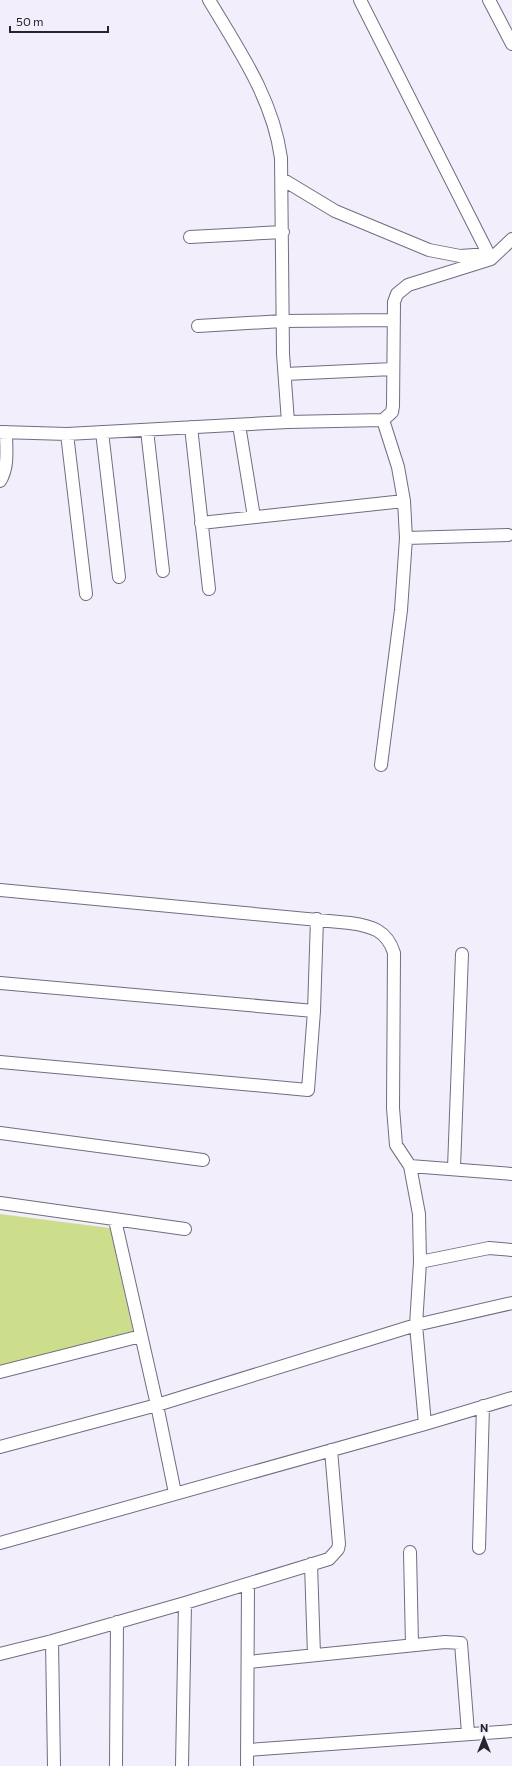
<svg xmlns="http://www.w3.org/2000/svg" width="512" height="1766" font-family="Commissioner,sans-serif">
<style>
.green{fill:#ccdd8c}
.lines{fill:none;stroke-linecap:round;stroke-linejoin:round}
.street-casing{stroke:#726c80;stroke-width:14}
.street{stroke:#fff;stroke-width:12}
</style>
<rect width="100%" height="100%" fill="#f2eefc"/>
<path class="green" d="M0,1214l110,14 23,103 -133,35z"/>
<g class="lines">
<defs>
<path id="street" d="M209,0c30,50 64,99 72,158l2,196 5,68
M360,0l131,259
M489,0l23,44
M282,179l53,32 94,39 31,6 29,-2
M190,237l93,-5
M198,326l85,-5 111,-1
M285,374l108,-5
M239,425l15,92
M191,427l18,162
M147,430l16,141
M0,432l67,2 221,-12 95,-2 9,-8 1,-6 1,-104 3,-8 11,-9 83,-26 21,-20
M102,432l17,145
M67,434l19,160
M0,481c9,-14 6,-33 6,-49
M201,523l203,-22
M406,538l102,-3
M381,765l20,-155 5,-72 -2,-37 -6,-34 -15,-47
M0,890l350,33c21,3 37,7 44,30l-1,155 3,37 14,21 9,48 1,48 -4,63 9,99
M0,983l314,28
M0,1062l308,28 6,-79 3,-92
M0,1133l203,27
M410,1166l102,8
M454,1168l8,-214
M0,1203l185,26
M115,1220l42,185 18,88
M420,1262l69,-14 23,2
M0,1372l141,-36
M0,1447l157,-42 259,-80 96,-22
M0,1543l425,-119 87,-26
M479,1548l4,-142
M410,1552l2,93
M311,1564l3,91
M52,1641l2,125
M0,1654l52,-13 133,-38 144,-44 9,-10 1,-5 -8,-94
M248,1662l197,-20 16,1 7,90
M248,1750l264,-19
M116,1766l1,-144
M182,1766l3,-163
M247,1766l1,-182"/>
</defs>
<use href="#street" class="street-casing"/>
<use href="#street" class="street"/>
</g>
<g transform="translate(484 1738)" stroke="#f2eefc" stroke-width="3" paint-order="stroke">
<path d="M0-3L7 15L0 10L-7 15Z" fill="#26232c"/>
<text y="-6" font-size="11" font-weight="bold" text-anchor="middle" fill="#26232c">N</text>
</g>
<path d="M10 26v6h98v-6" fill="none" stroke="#26232c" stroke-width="2"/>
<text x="16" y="26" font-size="12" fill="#26232c" stroke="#f2eefc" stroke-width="3" paint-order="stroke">50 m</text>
</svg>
